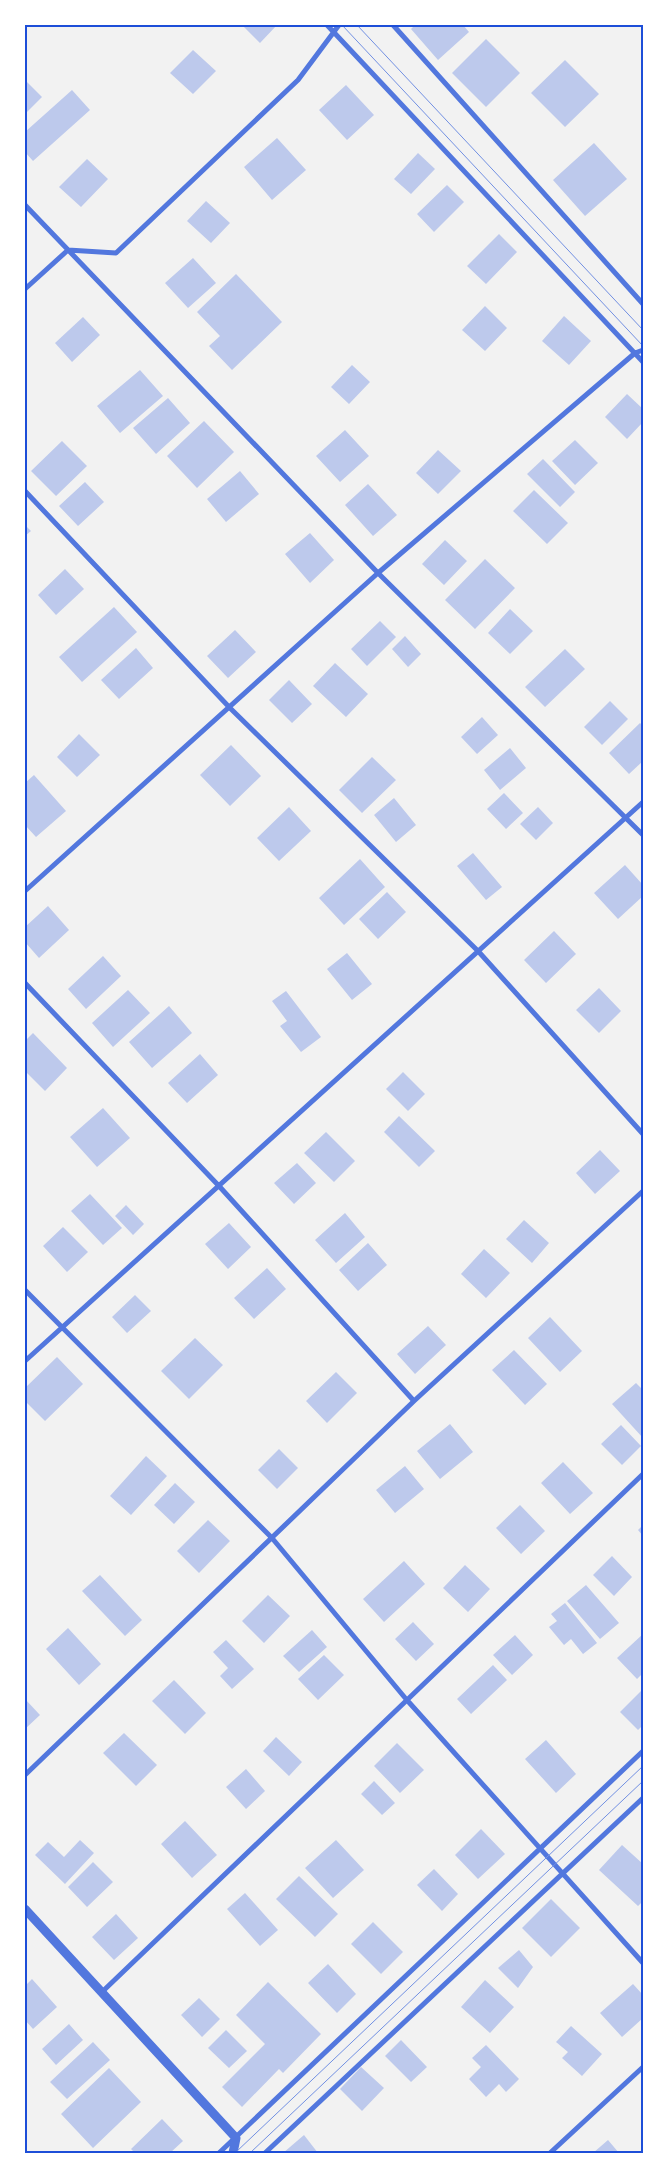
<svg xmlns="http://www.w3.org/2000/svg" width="668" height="2178" font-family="'IBM Plex Sans',sans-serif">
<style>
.building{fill:#bdc9ec}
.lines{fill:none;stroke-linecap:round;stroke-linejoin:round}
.minor{stroke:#5277de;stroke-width:5}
.tertiary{stroke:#5277de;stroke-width:9}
.tram{stroke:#7290e2;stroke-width:1}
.neatline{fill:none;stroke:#1d4ed8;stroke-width:2}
</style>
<rect width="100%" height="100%" fill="#f2f2f2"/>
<path class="building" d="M242,25h35l-17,18z
M415,25h48l6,7 -31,28 -27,-31z
M486,39l34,34 -34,34 -34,-34z
M193,50l23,21 -23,23 -23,-21z
M565,60l34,34 -34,33 -34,-34z
M25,80l17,17 -17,17z
M346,85l28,30 -27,25 -28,-30z
M72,90l18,20 -57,51 -8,-9v-20z
M277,138l29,32 -34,30 -28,-33z
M594,143l33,36 -42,37 -32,-36z
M418,153l17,16 -24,25 -17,-15z
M87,159l21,20 -27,28 -22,-20z
M447,185l17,17 -30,30 -17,-18z
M206,201l24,22 -19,20 -24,-22z
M499,234l18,18 -31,32 -19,-18z
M193,258l23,25 -28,25 -23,-25z
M236,274l46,48 -50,48 -23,-24 11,-10 -23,-24z
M485,306l22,22 -22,23 -23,-21z
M564,316l27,25 -22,24 -27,-24z
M83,317l17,18 -28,27 -17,-19z
M352,365l18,17 -21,22 -18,-17z
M140,370l23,26 -43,37 -23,-27z
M627,394l16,15v13l-16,17 -22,-22z
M168,398l22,25 -34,31 -23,-26z
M204,421l30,31 -37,36 -30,-32z
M345,430l24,26 -29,26 -24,-26z
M575,440l23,23 -23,22 -23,-24z
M62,441l25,25 -31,30 -25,-25z
M438,450l23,21 -23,23 -22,-21z
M543,459l32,33 -15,15 -33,-33z
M240,471l19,23 -33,28 -19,-23z
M85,482l19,20 -26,24 -19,-20z
M368,484l29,31 -24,21 -28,-31z
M534,490l34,33 -21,21 -34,-33z
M25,525l6,6 -6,5z
M310,533l24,27 -24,23 -25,-29z
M445,540l22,21 -23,24 -22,-21z
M485,559l30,29 -40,41 -30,-29z
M65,569l19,20 -28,26 -18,-20z
M114,607l23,25 -55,50 -23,-25z
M510,609l23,22 -23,23 -22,-21z
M380,621l16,16 -29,29 -16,-17z
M235,630l21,22 -28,26 -21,-22z
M405,636l16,18 -13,13 -16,-18z
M136,648l17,20 -34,31 -18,-19z
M565,649l20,20 -40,38 -20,-20z
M335,663l33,31 -22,23 -33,-31z
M289,680l23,24 -20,19 -23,-23z
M610,701l18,18 -26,26 -18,-18z
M482,717l16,18 -21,19 -16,-17z
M640,723l3,3v35l-14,13 -20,-21z
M79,734l21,21 -23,22 -20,-20z
M231,745l30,31 -31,30 -30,-31z
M510,748l16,20 -26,22 -16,-20z
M372,757l24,23 -34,33 -23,-23z
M34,775l32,36 -30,26 -11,-12v-42z
M504,793l19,20 -17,16 -19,-20z
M394,798l22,27 -20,17 -22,-27z
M289,807l22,24 -32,30 -22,-23z
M538,807l15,16 -17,17 -16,-16z
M473,853l29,34 -16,13 -29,-34z
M360,859l25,28 -41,38 -25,-27z
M625,865l18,20v11l-25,23 -24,-26z
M387,892l19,20 -28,27 -19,-20z
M48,906l21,24 -30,28 -14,-16v-15z
M554,931l22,23 -30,29 -22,-23z
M347,953l25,31 -20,16 -25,-31z
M103,956l18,20 -35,33 -18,-20z
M599,988l22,23 -22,22 -23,-23z
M128,990l22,23 -37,34 -21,-24z
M286,991l35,46 -20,15 -21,-26 7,-5 -15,-20z
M169,1006l23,27 -40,35 -23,-26z
M33,1033l34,35 -22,23 -20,-20v-30z
M200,1054l18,21 -31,28 -19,-20z
M403,1072l22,22 -17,17 -22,-22z
M103,1108l27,30 -33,29 -27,-30z
M399,1116l36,35 -16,16 -35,-35z
M326,1132l29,29 -21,21 -30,-29z
M600,1150l20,21 -25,23 -19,-21z
M297,1163l19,20 -22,21 -20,-21z
M90,1194l32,34 -19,17 -32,-34z
M126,1205l18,19 -11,11 -18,-19z
M345,1213l20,24 -29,26 -21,-23z
M524,1220l25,23 -17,20 -26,-24z
M229,1223l22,24 -23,22 -23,-25z
M63,1227l25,25 -21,20 -24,-26z
M368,1243l19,22 -29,26 -19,-21z
M484,1249l26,24 -24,25 -25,-24z
M267,1268l19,21 -32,30 -20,-21z
M135,1295l16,16 -24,22 -15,-16z
M550,1317l32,34 -22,21 -32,-34z
M428,1326l18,19 -31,29 -18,-20z
M195,1338l28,27 -34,34 -28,-28z
M514,1350l33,34 -22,21 -33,-35z
M57,1357l26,27 -38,37 -20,-20v-13z
M336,1372l21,21 -30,30 -21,-22z
M636,1383l7,7v48l-31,-34z
M450,1424l23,28 -33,27 -23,-28z
M621,1425l20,21 -19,19 -21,-21z
M279,1449l19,19 -21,21 -19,-19z
M146,1456l21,20 -36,39 -21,-19z
M563,1462l30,31 -23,21 -29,-31z
M405,1466l19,23 -29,24 -19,-23z
M175,1483l20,19 -21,22 -20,-19z
M520,1505l25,26 -24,23 -25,-26z
M208,1520l22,21 -31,32 -22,-22z
M643,1525v11l-5,-6z
M612,1556l20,21 -18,19 -21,-21z
M404,1561l21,23 -41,38 -21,-23z
M465,1565l25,24 -22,23 -25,-24z
M100,1575l42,45 -17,16 -43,-45z
M586,1585l33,38 -19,16 -33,-38z
M268,1595l22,21 -26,27 -22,-22z
M565,1603l32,40 -14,11 -12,-15 -7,6 -15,-18 8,-6 -6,-7z
M413,1622l21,22 -18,17 -21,-22z
M68,1628l33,36 -22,21 -33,-36z
M312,1630l15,17 -28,25 -16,-16z
M643,1634v39l-6,6 -20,-21z
M515,1635l18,20 -21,20 -19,-20z
M226,1640l28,29 -22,20 -12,-13 8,-8 -15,-16z
M324,1655l20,20 -26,25 -20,-21z
M493,1665l14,15 -36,34 -14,-15z
M174,1680l32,33 -21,21 -33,-33z
M641,1691l2,34 -5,5 -18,-18z
M25,1699l15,16 -15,14z
M124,1733l33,32 -21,21 -33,-33z
M276,1737l26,25 -13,14 -26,-25z
M546,1740l30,34 -20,19 -31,-34z
M397,1743l27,27 -24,23 -26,-27z
M246,1769l19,22 -19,18 -20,-22z
M374,1781l21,22 -13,12 -21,-21z
M185,1821l32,34 -25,23 -31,-34z
M481,1829l24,25 -27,25 -23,-24z
M80,1840l14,13 -29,31 -30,-29 13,-13 16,15z
M336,1840l28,30 -31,28 -28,-30z
M622,1845l21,19v37l-5,5 -39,-36z
M93,1862l20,20 -26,25 -19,-20z
M434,1869l24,25 -16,17 -25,-26z
M299,1876l39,38 -23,23 -39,-38z
M245,1893l33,37 -18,16 -33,-37z
M551,1899l29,29 -29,29 -29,-29z
M116,1914l22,24 -24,22 -22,-23z
M373,1922l30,30 -22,22 -30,-30z
M519,1950l14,17 -15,21 -20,-20z
M328,1964l28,30 -19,19 -29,-30z
M32,1979l25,28 -24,22 -8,-9v-34z
M485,1980l29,27 -24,26 -29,-26z
M268,1982l53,52 -38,39 -4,-4 -37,38 -20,-20 43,-43 -29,-29z
M633,1984l10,11v23l-21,19 -22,-24z
M199,1998l21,21 -18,18 -21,-22z
M69,2024l14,16 -27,25 -14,-16z
M571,2026l31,28 -20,22 -20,-18 6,-6 -12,-10z
M226,2030l21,21 -18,17 -21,-20z
M401,2040l26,27 -16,15 -26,-26z
M93,2042l17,18 -43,39 -17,-17z
M486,2045l33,34 -13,13 -7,-8 -13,13 -17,-18 12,-12 -9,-9z
M361,2067l23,21 -22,23 -22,-22z
M109,2068l32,34 -48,46 -32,-34z
M162,2119l21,22 -13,12h-35l-4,-4z
M304,2135l14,18h-35z
M608,2140l11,13h-26z"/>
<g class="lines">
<path class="minor" d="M327,25l316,337
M393,25l250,279
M25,205l353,368 265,262
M25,289l43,-39 48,3 182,-173 41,-55
M25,491l205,217 248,243 165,183
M25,891l353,-318 257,-220 8,-3
M25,983l194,203 195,215
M25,1290l247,248 134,161 237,264
M25,1361l618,-559
M25,1775l389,-374 229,-210
M102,1992l541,-518
M219,2153l424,-402
M265,2153l378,-355
M550,2153l93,-86"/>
<path class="tertiary" d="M25,1909l211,229 -3,15"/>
<path class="tram" d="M342,25l301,321
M357,25l286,305
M235,2153l408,-387
M250,2153l393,-372"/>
</g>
<rect width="668" height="2178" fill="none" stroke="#ffffff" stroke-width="52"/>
<rect x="26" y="26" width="616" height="2126" class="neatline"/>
</svg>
